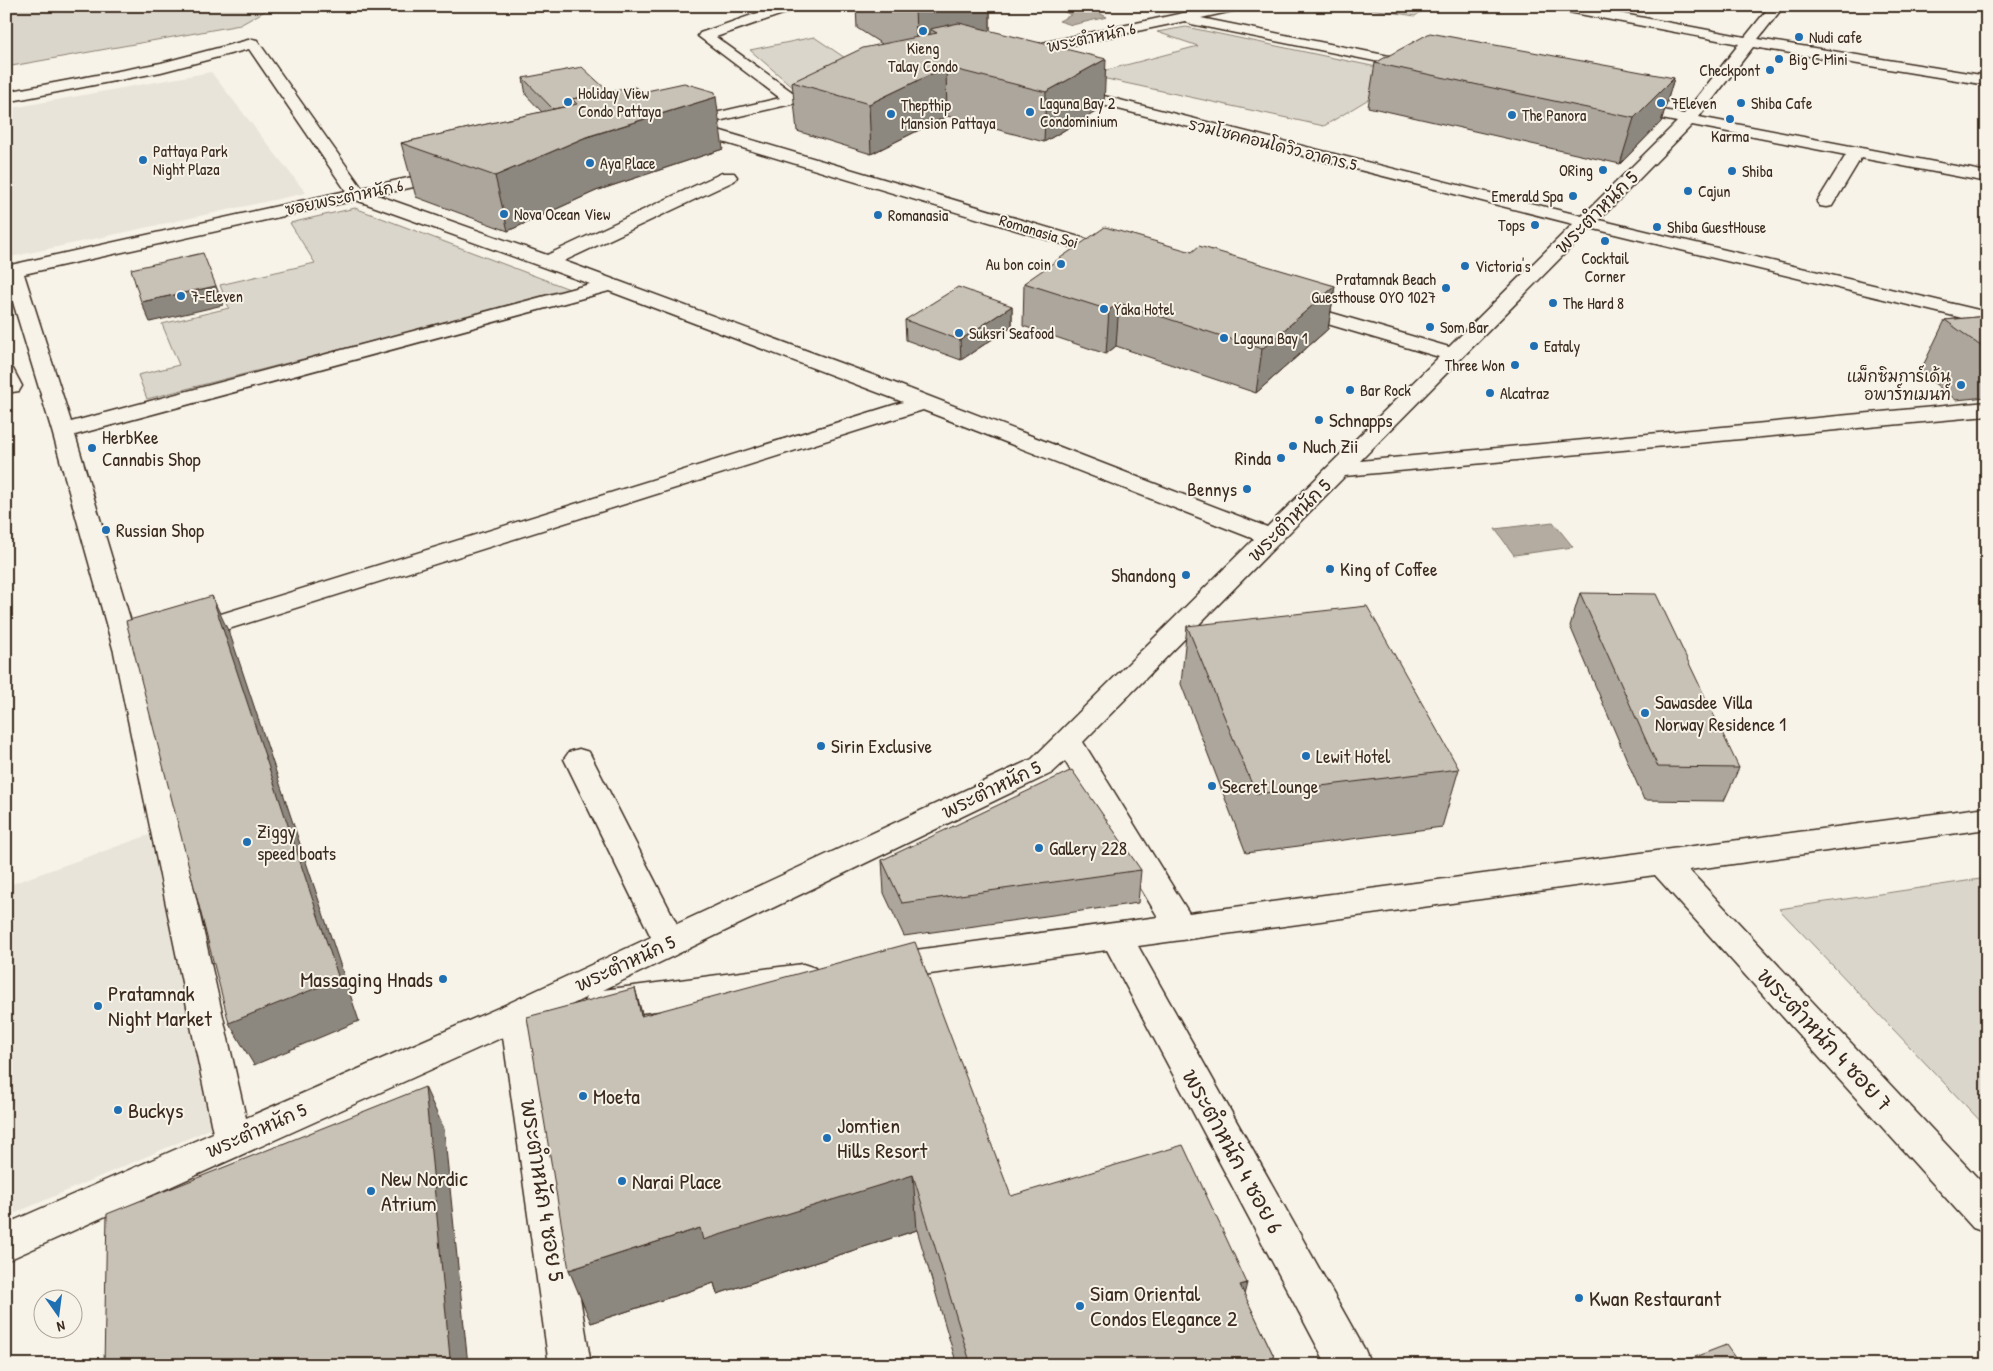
<svg xmlns="http://www.w3.org/2000/svg" width="1993" height="1371" font-family="'Patrick Hand','Playpen Sans Thai',sans-serif">
<style>
.built{fill:#e9e4d9}
.green{fill:#dbd6cb;stroke:#8b8074}
.water{fill:#b4aca0;stroke:#84786c}
.lines{fill:none;stroke-linecap:round;stroke-linejoin:round}
.minor-casing{stroke:#3b2a1e;stroke-width:3}
.minor{fill:#f7f3e8;fill-rule:evenodd}
.wall{fill:#aca69d;stroke:#3b2a1e}
.shaded-wall{fill:#8c877f;stroke:#3b2a1e}
.building{fill:#c8c1b6;stroke:#3b2a1e}
.poi-dot{fill:#1f6fb2;stroke:#f7f3e8;stroke-width:2}
.labels{text-anchor:middle;stroke-width:4;stroke-linejoin:round;paint-order:stroke}
.far-street-label{font-size:16px;fill:#3b2a1e;stroke:#f7f3e8}
.far-poi-label{font-size:16px;fill:#3b2a1e;stroke:#f7f3e8;text-anchor:start}
.street-label{font-size:19px;fill:#3b2a1e;stroke:#f7f3e8}
.poi-label{font-size:19px;fill:#3b2a1e;stroke:#f7f3e8;text-anchor:start}
.near-poi-label{font-size:22px;fill:#3b2a1e;stroke:#f7f3e8;text-anchor:start}
.near-street-label{font-size:22px;fill:#3b2a1e;stroke:#f7f3e8}
</style>
<rect width="100%" height="100%" fill="#f7f3e8"/>
<filter id="ink" filterUnits="userSpaceOnUse"><feTurbulence type="fractalNoise" baseFrequency=".02" numOctaves="2"/><feDisplacementMap in="SourceGraphic" scale="10" xChannelSelector="R" yChannelSelector="G"/><feConvolveMatrix kernelMatrix="1 2 1 2 8 2 1 2 1" color-interpolation-filters="sRGB"/></filter>
<g filter="url(#ink)">
<path class="built" d="M211,72l95,121 -300,65v-149z
M149,835l68,291 -211,91v-331z"/>
<path class="green" d="M6,6h268l-34,19 -234,42z
M1353,6h76l-14,10z
M1186,27l224,47 -86,52 -236,-51 110,-29 -41,-14z
M814,37l58,39 -77,13 -45,-39z
M355,208l217,82 -425,109 -9,-24 41,-10 -17,-41 67,-16 -9,-23 95,-22 -25,-40z
M1987,878v250l-208,-219z"/>
<path class="water" d="M1053,6h32l22,11 -35,8 -13,-4 12,-6z
M1553,522l20,25 -59,8 -19,-26z"/>
<g class="lines">
<defs>
<path id="minor" d="M778,6h21l-2,3 -81,28 79,57 35,-8 5,2 3,3 -3,3 -134,31 422,125 2,4 -2,4 -7,2 -7,-2 -433,-130 -2,-3 2,-3 104,-24 -82,-62 2,-3z
M1216,6h28l-2,3 -41,9 218,44 5,1 2,3 -2,3 -5,1 -228,-46 -6,-3 -171,36 -5,-1 -2,-3 2,-3 5,-1z
M1551,6h30l164,31 25,-31h14l-26,33 229,37v9l-234,-38 -54,70 288,55v10l-126,-24 -29,48 -6,1 -6,-1 -3,-4 29,-47 -154,-30 -93,95 388,92v12l-397,-96 -230,233 627,-59v14l-642,60 -262,266 106,171 798,-106v22l-298,41 298,318v45l-14,-5 -318,-353 -517,71 227,404 6,15h-44l-220,-415 -221,30 -12,-3 -5,-10 5,-10 12,-3 272,-37 -93,-156 -13,12 -449,217 200,-26 12,4 5,10 -5,10 -12,4 -202,26 -12,-4 -5,-10 3,-7 -38,19 -4,7 -9,3 55,339h-42l-46,-328 -497,224v-37l207,-91 -99,-481 -62,-221 -46,-152v-13l340,-75 -97,-142 -88,23 -155,30v-10l155,-29 91,-24 5,1 105,148 87,-19 6,1 2,4 -2,4 -78,17 170,60 175,-82h12l3,4 -3,4 -170,80 333,123 370,143 172,-170 -152,-45 -3,-4 3,-4 7,-2 7,2 148,43 124,-123 -510,-129 -3,-3 3,-3 5,-2 514,129 95,-94 -56,-11 -2,-3 2,-3 6,-2 57,11 55,-70 -181,-34zM356,200l234,84 -519,138 -47,-148zM609,291l294,111 -724,225 -4,6 4,6 9,2 9,-2 726,-229 331,129 -222,220 -355,165 -88,-172 -10,-3 -10,3 -5,7 87,178 -146,68 -259,113 -106,-466 -65,-217z
M6,367l7,2 9,17 -3,5 -13,2z"/>
</defs>
<use href="#minor" class="minor-casing"/>
<use href="#minor" class="minor"/>
</g>
<path class="wall" d="M856,6h134v25l114,76 -60,35 -97,-26 -76,38 -74,-23 -5,-49 90,-38 -25,-16z
M1585,6h43l-5,6z
M1375,63l299,15 -13,44 -41,42 -252,-57z
M523,78l86,14h33l81,57 -127,42 -88,40 -92,-34 -15,-54 141,-31 -16,-17z
M1192,252l143,34 -7,43 -72,64 -140,-47 -10,8 -83,-28 1,-43z
M1012,306v20l-51,34 -55,-20 -1,-20z
M1987,316v81l-31,3 -36,-28 25,-52z
M1580,593l159,175 -15,33 -80,-1 -74,-174z
M1187,626l272,143 -17,58 -196,26 -65,-169z
M882,860l259,10 -3,33 -234,33 -20,-43z
M643,1016l368,180 233,98 34,71h-321l-40,-135 -200,64 -3,-11 -123,40z"/>
<path class="shaded-wall" d="M915,6h75v41l-53,-14 -7,-4 1,35 -14,3z
M1624,6h4l-5,6z
M1106,59l-2,48 -60,35 2,-50z
M946,67l1,49 -76,38 -2,-50z
M1674,78l-13,44 -41,42 14,-46z
M716,97l7,52 -127,42 -88,40 -13,-55 89,-38z
M216,286l7,19 -73,17 -9,-20z
M1335,286l-7,43 -72,64 6,-44z
M1119,303l-3,43 -10,8 3,-44z
M1012,306v20l-51,34 -1,-20z
M212,596l19,41 128,384 -105,44 -25,-42z
M635,988l16,58 -10,-30z
M425,1087l19,42 24,236h-37z
M913,1175l4,55 -200,64 -3,-11 -123,40 -22,-53 131,-42z
M1247,1283l-13,53 6,-51z"/>
<path class="building" d="M959,23l147,36 -60,33 -100,-25 -77,37 -77,-22 71,-34 74,-15 -7,-4z
M1430,33l244,45 -40,40 -259,-55z
M582,67l27,25 -37,7 1,6 -20,4 -30,-31z
M684,83l31,9 1,5 -130,40 -91,39 -94,-33 176,-39 -5,-5 63,-12 7,5z
M1105,227l87,25 7,-6 136,40 -73,63 -143,-46 -10,7 -85,-27z
M203,253l13,33 -75,16 -10,-33z
M958,287l54,19 -52,34 -55,-20z
M1987,316v31h-5l-37,-27z
M1580,593l76,1 83,174 -81,-1z
M212,596l127,383 -110,44 -103,-402z
M1367,606l92,163 -203,25 -69,-168z
M1072,770l69,100 -239,33 -20,-43z
M915,942l96,254 172,-51 64,138 -7,2 38,80h-307l-58,-190 -210,65 -3,-12 -131,42 -42,-253 108,-29 6,28z
M425,1087l25,271 -19,7h-327l3,-151z
M1726,1345l14,20h-66z"/>
</g>
<g class="poi-dot">
<circle cx="923" cy="31" r="5"/>
<circle cx="1799" cy="37" r="5"/>
<circle cx="1779" cy="59" r="5"/>
<circle cx="1770" cy="70" r="5"/>
<circle cx="568" cy="102" r="5"/>
<circle cx="1661" cy="103" r="5"/>
<circle cx="1741" cy="103" r="5"/>
<circle cx="1030" cy="112" r="5"/>
<circle cx="891" cy="114" r="5"/>
<circle cx="1512" cy="115" r="5"/>
<circle cx="1730" cy="119" r="5"/>
<circle cx="143" cy="160" r="5"/>
<circle cx="590" cy="163" r="5"/>
<circle cx="1603" cy="170" r="5"/>
<circle cx="1732" cy="171" r="5"/>
<circle cx="1688" cy="191" r="5"/>
<circle cx="1573" cy="196" r="5"/>
<circle cx="504" cy="214" r="5"/>
<circle cx="878" cy="215" r="5"/>
<circle cx="1535" cy="225" r="5"/>
<circle cx="1657" cy="227" r="5"/>
<circle cx="1605" cy="241" r="5"/>
<circle cx="1061" cy="264" r="5"/>
<circle cx="1465" cy="266" r="5"/>
<circle cx="1446" cy="288" r="5"/>
<circle cx="181" cy="296" r="5"/>
<circle cx="1553" cy="303" r="5"/>
<circle cx="1104" cy="309" r="5"/>
<circle cx="1430" cy="327" r="5"/>
<circle cx="959" cy="333" r="5"/>
<circle cx="1224" cy="338" r="5"/>
<circle cx="1534" cy="346" r="5"/>
<circle cx="1515" cy="365" r="5"/>
<circle cx="1961" cy="385" r="5"/>
<circle cx="1350" cy="390" r="5"/>
<circle cx="1490" cy="393" r="5"/>
<circle cx="1319" cy="420" r="5"/>
<circle cx="1293" cy="446" r="5"/>
<circle cx="92" cy="448" r="5"/>
<circle cx="1281" cy="458" r="5"/>
<circle cx="1247" cy="489" r="5"/>
<circle cx="106" cy="530" r="5"/>
<circle cx="1330" cy="569" r="5"/>
<circle cx="1186" cy="575" r="5"/>
<circle cx="1645" cy="713" r="5"/>
<circle cx="821" cy="746" r="5"/>
<circle cx="1306" cy="756" r="5"/>
<circle cx="1212" cy="786" r="5"/>
<circle cx="247" cy="842" r="5"/>
<circle cx="1039" cy="848" r="5"/>
<circle cx="443" cy="979" r="5"/>
<circle cx="98" cy="1006" r="5"/>
<circle cx="583" cy="1096" r="5"/>
<circle cx="118" cy="1110" r="5"/>
<circle cx="827" cy="1138" r="5"/>
<circle cx="622" cy="1181" r="5"/>
<circle cx="371" cy="1191" r="5"/>
<circle cx="1579" cy="1298" r="5"/>
<circle cx="1080" cy="1306" r="5"/>
</g>
<g class="labels">
<g class="far-street-label">
<text transform="translate(1091 37) rotate(-12)" y="6">พระตำหนัก 6</text>
<text transform="translate(1273 144) rotate(14)" y="6">รวมโชคคอนโดวิว อาคาร 5</text>
<text transform="translate(344 197) rotate(-12)" y="6">ซอยพระตำหนัก 6</text>
<text transform="translate(1039 231) rotate(17)" y="6">Romanasia Soi</text>
</g>
<g class="far-poi-label">
<text x="1809" y="43">Nudi cafe</text>
<text x="923" y="54" text-anchor="middle">Kieng<tspan x="923" dy="18">Talay Condo</tspan></text>
<text x="1789" y="65">Big C Mini</text>
<text x="1760" y="76" text-anchor="end">Checkpont</text>
<text x="578" y="99">Holiday View<tspan x="578" dy="18">Condo Pattaya</tspan></text>
<text x="1040" y="109">Laguna Bay 2<tspan x="1040" dy="18">Condominium</tspan></text>
<text x="1671" y="109">7Eleven</text>
<text x="1751" y="109">Shiba Cafe</text>
<text x="901" y="111">Thepthip<tspan x="901" dy="18">Mansion Pattaya</tspan></text>
<text x="1522" y="121">The Panora</text>
<text x="1730" y="142" text-anchor="middle">Karma</text>
<text x="153" y="157">Pattaya Park<tspan x="153" dy="18">Night Plaza</tspan></text>
<text x="600" y="169">Aya Place</text>
<text x="1593" y="176" text-anchor="end">ORing</text>
<text x="1742" y="177">Shiba</text>
<text x="1698" y="197">Cajun</text>
<text x="1563" y="202" text-anchor="end">Emerald Spa</text>
<text x="514" y="220">Nova Ocean View</text>
<text x="888" y="221">Romanasia</text>
<text x="1525" y="231" text-anchor="end">Tops</text>
<text x="1667" y="233">Shiba GuestHouse</text>
<text x="1605" y="264" text-anchor="middle">Cocktail<tspan x="1605" dy="18">Corner</tspan></text>
<text x="1051" y="270" text-anchor="end">Au bon coin</text>
<text x="1475" y="272">Victoria's</text>
<text x="1436" y="285" text-anchor="end">Pratamnak Beach<tspan x="1436" dy="18">Guesthouse OYO 1027</tspan></text>
<text x="191" y="302">7-Eleven</text>
<text x="1563" y="309">The Hard 8</text>
<text x="1114" y="315">Yaka Hotel</text>
<text x="1440" y="333">Som Bar</text>
<text x="969" y="339">Suksri Seafood</text>
<text x="1234" y="344">Laguna Bay 1</text>
<text x="1544" y="352">Eataly</text>
<text x="1505" y="371" text-anchor="end">Three Won</text>
<text x="1951" y="382" text-anchor="end">แม็กซิมการ์เด้น<tspan x="1951" dy="18">อพาร์ทเมนท์</tspan></text>
<text x="1360" y="396">Bar Rock</text>
<text x="1500" y="399">Alcatraz</text>
</g>
<g class="street-label">
<text transform="translate(1596 212) rotate(-45)" y="7">พระตำหนัก 5</text>
<text transform="translate(1289 520) rotate(-45)" y="7">พระตำหนัก 5</text>
<text transform="translate(991 789) rotate(-26)" y="7">พระตำหนัก 5</text>
<text transform="translate(625 963) rotate(-25)" y="7">พระตำหนัก 5</text>
<text transform="translate(256 1130) rotate(-24)" y="7">พระตำหนัก 5</text>
</g>
<g class="poi-label">
<text x="1329" y="427">Schnapps</text>
<text x="102" y="444">HerbKee<tspan x="102" dy="22">Cannabis Shop</tspan></text>
<text x="1303" y="453">Nuch Zii</text>
<text x="1271" y="465" text-anchor="end">Rinda</text>
<text x="1237" y="496" text-anchor="end">Bennys</text>
<text x="116" y="537">Russian Shop</text>
<text x="1340" y="576">King of Coffee</text>
<text x="1176" y="582" text-anchor="end">Shandong</text>
<text x="1655" y="709">Sawasdee Villa<tspan x="1655" dy="22">Norway Residence 1</tspan></text>
<text x="831" y="753">Sirin Exclusive</text>
<text x="1316" y="763">Lewit Hotel</text>
<text x="1222" y="793">Secret Lounge</text>
<text x="257" y="838">Ziggy<tspan x="257" dy="22">speed boats</tspan></text>
<text x="1049" y="855">Gallery 228</text>
</g>
<g class="near-poi-label">
<text x="433" y="987" text-anchor="end">Massaging Hnads</text>
<text x="108" y="1001">Pratamnak<tspan x="108" dy="25">Night Market</tspan></text>
<text x="593" y="1104">Moeta</text>
<text x="128" y="1118">Buckys</text>
<text x="837" y="1133">Jomtien<tspan x="837" dy="25">Hills Resort</tspan></text>
<text x="381" y="1186">New Nordic<tspan x="381" dy="25">Atrium</tspan></text>
<text x="632" y="1189">Narai Place</text>
<text x="1090" y="1301">Siam Oriental<tspan x="1090" dy="25">Condos Elegance 2</tspan></text>
<text x="1589" y="1306">Kwan Restaurant</text>
</g>
<g class="near-street-label">
<text transform="translate(1825 1039) rotate(47)" y="8">พระตำหนัก 4 ซอย 7</text>
<text transform="translate(1233 1151) rotate(61)" y="8">พระตำหนัก 4 ซอย 6</text>
<text transform="translate(543 1190) rotate(81)" y="8">พระตำหนัก 4 ซอย 5</text>
</g>
</g>
<rect width="1993" height="1371" fill="none" stroke="#f7f3e8" stroke-width="25"/>
<rect x="12" y="12" width="1968" height="1346" fill="none" stroke="#3b2a1e" stroke-width="2" filter="url(#ink)"/>
<g transform="translate(58 1314) rotate(166)"><circle r="24" fill="#f7f3e8" stroke="#aca397"/>
<path d="M0-4L9 19L0 12L-9 19Z" fill="#1f6fb2"/>
<text y="-8" font-size="14" font-weight="bold" text-anchor="middle" fill="#3b2a1e">N</text>
</g>
</svg>
